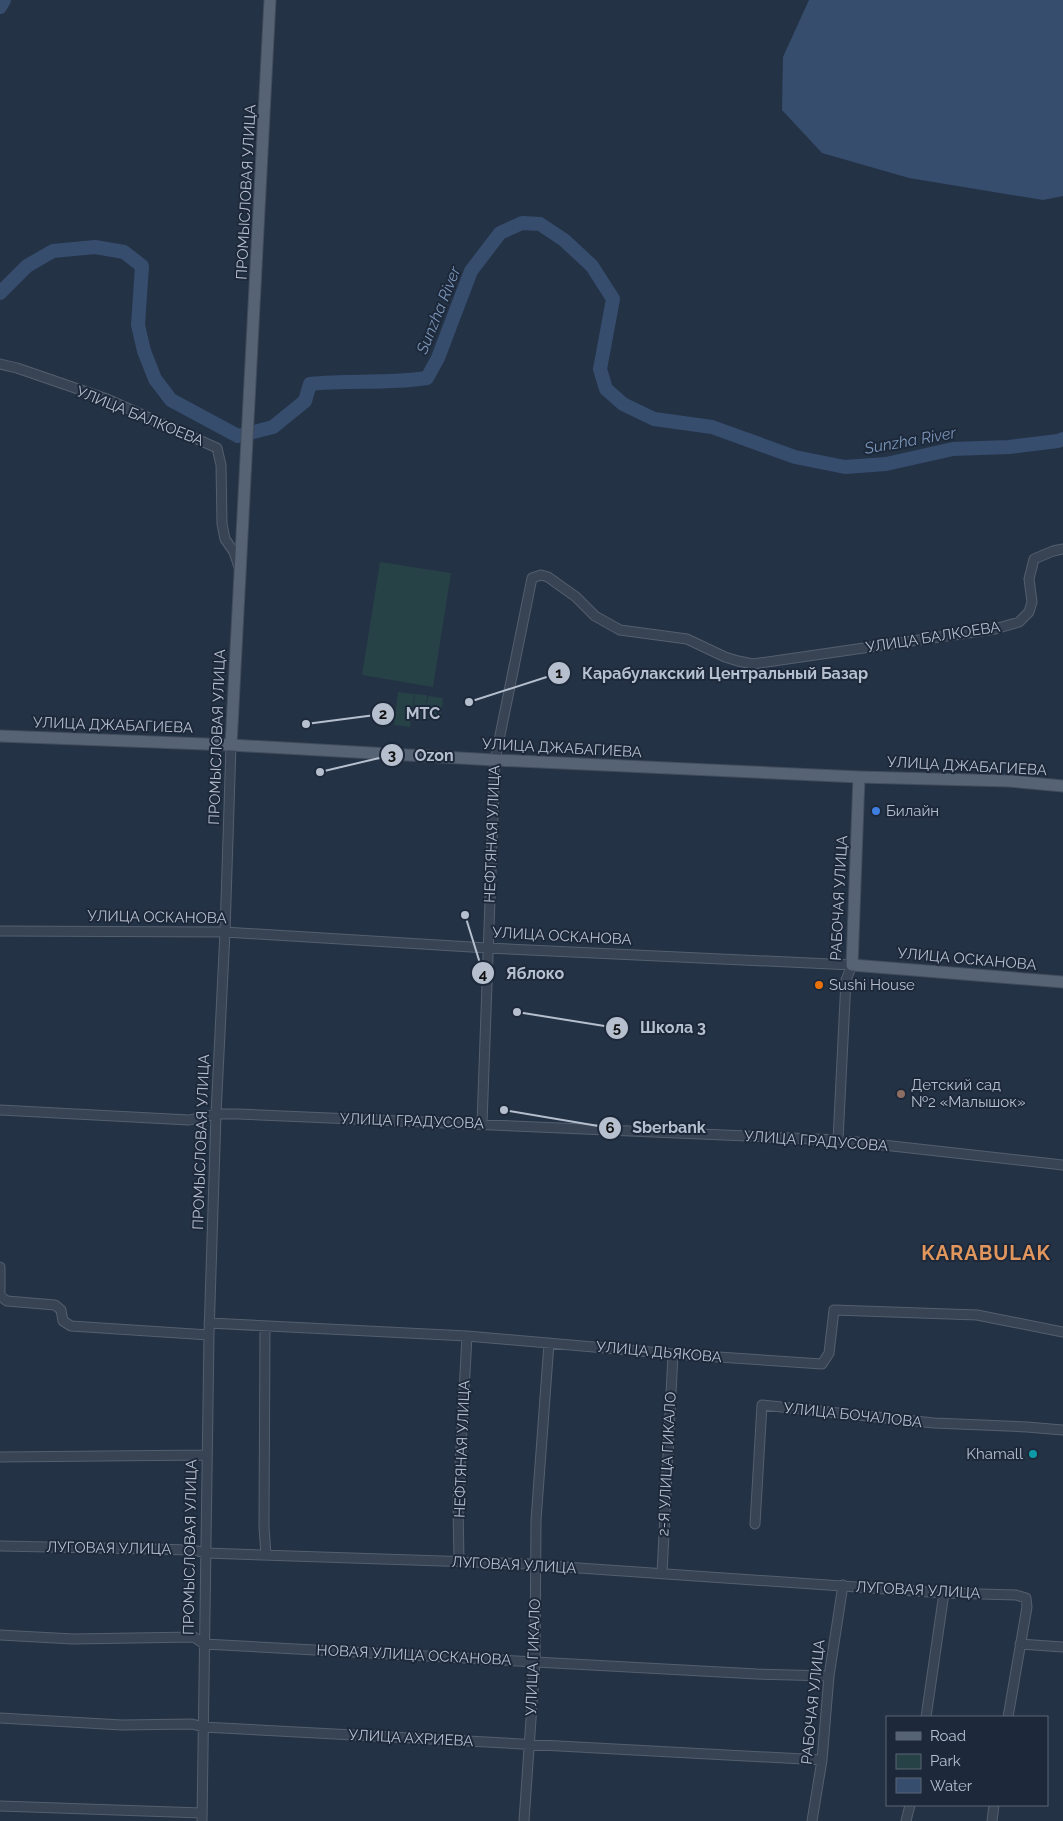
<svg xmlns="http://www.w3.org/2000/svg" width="1063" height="1821" font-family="Raleway,sans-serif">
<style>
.green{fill:#264246}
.water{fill:#364d6e}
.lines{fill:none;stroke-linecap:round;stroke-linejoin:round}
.river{stroke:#364d6e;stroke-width:14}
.minor-casing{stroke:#545f6e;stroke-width:11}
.major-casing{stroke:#424d5d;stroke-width:13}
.minor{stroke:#384454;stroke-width:9}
.major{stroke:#566374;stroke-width:11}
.shop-dot{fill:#3f7fe0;stroke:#1d293a;stroke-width:2}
.food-dot{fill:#e8710a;stroke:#1d293a;stroke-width:2}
.education-dot{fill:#8d6e63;stroke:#1d293a;stroke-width:2}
.culture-dot{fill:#0f9aa8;stroke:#1d293a;stroke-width:2}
.labels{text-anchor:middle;stroke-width:4;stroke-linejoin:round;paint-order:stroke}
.street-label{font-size:15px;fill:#b6bfce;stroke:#1d293a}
.poi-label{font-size:15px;fill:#b6bfce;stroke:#1d293a;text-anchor:start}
.water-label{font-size:16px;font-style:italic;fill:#7a95b8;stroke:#1d293a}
.district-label{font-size:20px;font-weight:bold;letter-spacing:1px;fill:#e1965d;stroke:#1d293a}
.leader{fill:none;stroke:#b6bfce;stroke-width:2}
.callout-dot{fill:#b6bfce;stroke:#1d293a;stroke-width:2}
.mark-label{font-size:15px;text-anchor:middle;font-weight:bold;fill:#111}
.callout-label{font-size:16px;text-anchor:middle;font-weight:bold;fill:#b6bfce;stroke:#1d293a;stroke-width:4;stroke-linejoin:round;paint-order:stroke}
</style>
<rect width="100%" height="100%" fill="#243245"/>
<path class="green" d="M380,562l71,11 -18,114 -71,-12z
M398,692l16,2 -4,33 -16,-2z
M415,694l12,1 -1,16 2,-15 15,2 -3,22 -15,-2 -1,2 -12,-1z"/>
<path class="water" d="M809,0h254v196l-20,4 -134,-22 -87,-25 -40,-43 1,-53z"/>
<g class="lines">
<path class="river" d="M0,7l4,-7
M0,293l27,-27 26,-15 42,-4 29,5 18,14 -4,59 6,26 11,28 16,21 67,36 35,-9 32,-26 5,-17c39,-4 78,0 117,-6l11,-20 33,-87 29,-38 22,-10 18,1 24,16 28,26 21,33 -13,70 6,20 17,15 31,15 58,8 83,30 50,10 41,-3 67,-15 56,-2 49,-6 5,-2"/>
<defs>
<path id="minor" d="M0,364l17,4 90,31 110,49 4,17 1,59 3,15 9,13 5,15
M0,931l225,1 262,16 365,17 -6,15 -8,160
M0,1110l189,10 27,-6h22l600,26 225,25
M482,1124l13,-364 37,-182 9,-3 7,2 28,20 19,19 25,14 67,9 38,18 13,4 15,3 242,-35 24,-7 10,-10 3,-10 -3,-23 5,-20 19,-8 10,-2
M0,1267v29l7,5 48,4 6,5 2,11 8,5 138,9
M209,1323l258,13 206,18 149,10 7,-11 5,-43 143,5 86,17
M265,1326l-1,201 2,28
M0,1457l206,-2
M755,1524l7,-119 172,18 93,4 36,3
M0,1546l194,4 11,3 325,11 6,1 408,28 72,2 10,3 1,9 -19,110
M459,1561l-1,-58 9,-167
M662,1574l11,-220
M0,1635l73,4 121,-2 10,7 553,30 72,2
M1020,1644l43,3
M926,1717l18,-124
M0,1718l122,7 70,-1 11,3 619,33
M0,1806l202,7
M202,1821l7,-486 7,-221 9,-182 6,-187
M524,1821l11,-160 1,-141 13,-177
M812,1821l10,-61 7,-84 14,-91
M906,1821l4,-16
M992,1821l2,-16"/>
<path id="major" d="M0,736l231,9 264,15 364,17 150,4 54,5
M231,745l39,-745
M859,777l-7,188 211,17"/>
</defs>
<use href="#minor" class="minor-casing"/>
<use href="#major" class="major-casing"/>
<use href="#minor" class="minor"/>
<use href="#major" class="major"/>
</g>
<circle class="shop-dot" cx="876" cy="811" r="5"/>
<circle class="food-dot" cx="819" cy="985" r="5"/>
<circle class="education-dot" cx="901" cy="1094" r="5"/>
<circle class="culture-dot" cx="1033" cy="1454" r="5"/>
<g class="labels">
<g class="street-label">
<text transform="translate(246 192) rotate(-87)" y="5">ПРОМЫСЛОВАЯ УЛИЦА</text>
<text transform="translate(140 416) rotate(22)" y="5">УЛИЦА БАЛКОЕВА</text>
<text transform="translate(933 637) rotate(-9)" y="5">УЛИЦА БАЛКОЕВА</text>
<text transform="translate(113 725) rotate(2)" y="5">УЛИЦА ДЖАБАГИЕВА</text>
<text transform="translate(217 737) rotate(-88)" y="5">ПРОМЫСЛОВАЯ УЛИЦА</text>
<text transform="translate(562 748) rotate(3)" y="5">УЛИЦА ДЖАБАГИЕВА</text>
<text transform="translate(967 766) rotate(3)" y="5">УЛИЦА ДЖАБАГИЕВА</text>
<text transform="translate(492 834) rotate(-88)" y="5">НЕФТЯНАЯ УЛИЦА</text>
<text transform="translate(839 898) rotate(-87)" y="5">РАБОЧАЯ УЛИЦА</text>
<text transform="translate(157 917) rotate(1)" y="5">УЛИЦА ОСКАНОВА</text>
<text transform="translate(562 936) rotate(3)" y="5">УЛИЦА ОСКАНОВА</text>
<text transform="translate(967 959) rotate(5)" y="5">УЛИЦА ОСКАНОВА</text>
<text transform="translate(412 1121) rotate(2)" y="5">УЛИЦА ГРАДУСОВА</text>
<text transform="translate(816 1141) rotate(4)" y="5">УЛИЦА ГРАДУСОВА</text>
<text transform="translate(201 1142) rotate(-88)" y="5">ПРОМЫСЛОВАЯ УЛИЦА</text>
<text transform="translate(659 1352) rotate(5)" y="5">УЛИЦА ДЬЯКОВА</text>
<text transform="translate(853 1415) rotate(6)" y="5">УЛИЦА БОЧАЛОВА</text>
<text transform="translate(462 1449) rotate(-88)" y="5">НЕФТЯНАЯ УЛИЦА</text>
<text transform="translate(667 1464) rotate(-87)" y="5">2-Я УЛИЦА ГИКАЛО</text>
<text transform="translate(190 1547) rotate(-89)" y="5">ПРОМЫСЛОВАЯ УЛИЦА</text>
<text transform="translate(109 1548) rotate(1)" y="5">ЛУГОВАЯ УЛИЦА</text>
<text transform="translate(514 1565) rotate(3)" y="5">ЛУГОВАЯ УЛИЦА</text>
<text transform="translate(918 1590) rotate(3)" y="5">ЛУГОВАЯ УЛИЦА</text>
<text transform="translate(414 1655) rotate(3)" y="5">НОВАЯ УЛИЦА ОСКАНОВА</text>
<text transform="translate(533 1657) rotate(-88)" y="5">УЛИЦА ГИКАЛО</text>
<text transform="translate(813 1702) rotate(-84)" y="5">РАБОЧАЯ УЛИЦА</text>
<text transform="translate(411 1738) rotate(3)" y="5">УЛИЦА АХРИЕВА</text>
</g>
<g class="poi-label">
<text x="886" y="816">Билайн</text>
<text x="829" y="990">Sushi House</text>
<text x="911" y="1090">Детский сад<tspan x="911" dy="17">№2 «Малышок»</tspan></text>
<text x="1023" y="1459" text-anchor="end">Khamall</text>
</g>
<g class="water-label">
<text transform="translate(438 310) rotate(-68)" y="6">Sunzha River</text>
<text transform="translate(910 440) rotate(-10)" y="6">Sunzha River</text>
</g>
<g class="district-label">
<text x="986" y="1260">KARABULAK</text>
</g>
</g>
<path class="leader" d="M469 702L559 673M306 724L383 714M320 772L392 755M465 915L483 973M517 1012L617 1028M504 1110L610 1128"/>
<g class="callout-dot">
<circle cx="469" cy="702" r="5"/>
<circle cx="306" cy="724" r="5"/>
<circle cx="320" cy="772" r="5"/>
<circle cx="465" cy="915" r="5"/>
<circle cx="517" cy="1012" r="5"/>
<circle cx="504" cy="1110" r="5"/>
<circle cx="559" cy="673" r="12"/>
<circle cx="383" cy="714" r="12"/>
<circle cx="392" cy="755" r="12"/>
<circle cx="483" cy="973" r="12"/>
<circle cx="617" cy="1028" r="12"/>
<circle cx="610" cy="1128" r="12"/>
</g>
<g class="mark-label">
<text x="559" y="678">1</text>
<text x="383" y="719">2</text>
<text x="392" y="760">3</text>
<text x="483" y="979">4</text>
<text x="617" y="1033">5</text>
<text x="610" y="1133">6</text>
</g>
<g class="callout-label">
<text x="725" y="679">Карабулакский Центральный Базар</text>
<text x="423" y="719">МТС</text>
<text x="434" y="761">Ozon</text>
<text x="535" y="979">Яблоко</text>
<text x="673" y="1033">Школа 3</text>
<text x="669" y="1133">Sberbank</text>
</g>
<rect x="886" y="1716" width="162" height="90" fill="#1d293a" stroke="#5a6575"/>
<rect x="896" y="1732" width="25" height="8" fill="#566374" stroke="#5a6575"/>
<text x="930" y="1741" font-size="15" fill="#b6bfce">Road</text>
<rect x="896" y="1754" width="25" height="15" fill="#264246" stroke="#5a6575"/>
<text x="930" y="1766" font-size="15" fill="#b6bfce">Park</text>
<rect x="896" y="1778" width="25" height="15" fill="#364d6e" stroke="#5a6575"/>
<text x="930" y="1791" font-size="15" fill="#b6bfce">Water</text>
</svg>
